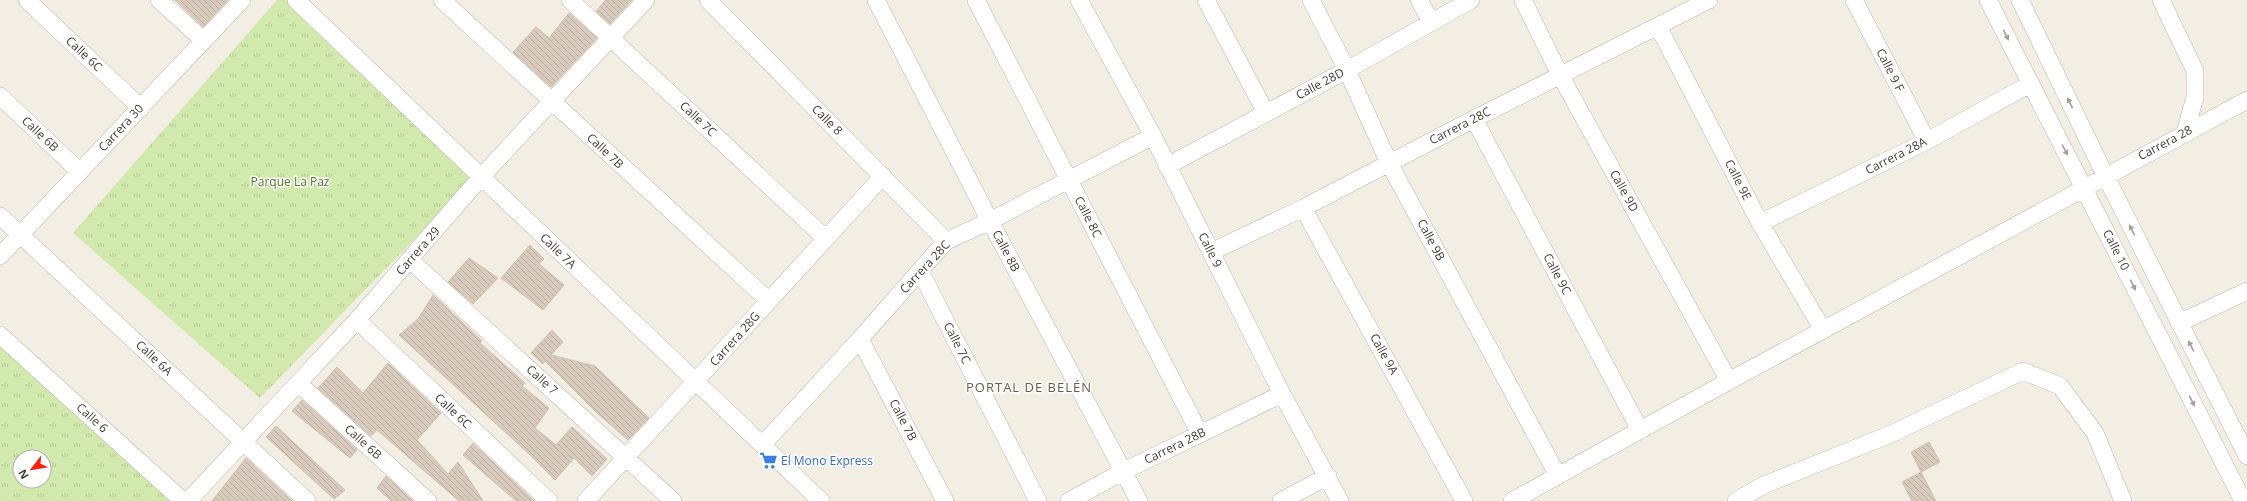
<svg xmlns="http://www.w3.org/2000/svg" width="2247" height="501" font-family="'Open Sans',sans-serif">
<style>
.grass{fill:url(#grass-tufts);fill-rule:evenodd}
.building{fill:url(#building-back-hatch);stroke:#d0c0ad}
.lines{fill:none;stroke-linecap:round;stroke-linejoin:round}
.minor-casing{stroke:#beb5a7;stroke-width:18}
.minor{stroke:#fff;stroke-width:17}
.oneway{fill:#a29e9a}
.labels{text-anchor:middle;stroke-width:3;stroke-linejoin:round;paint-order:stroke}
.street-label{font-size:12px;fill:#453d34;stroke:#fff}
.park-label{font-size:12px;fill:#4b7826;stroke:#fff}
.shop-label{font-size:12px;fill:#366cbe;stroke:#fff;text-anchor:start}
.neighbourhood-label{font-size:13px;letter-spacing:1px;fill:#685b4b;stroke:#fff}
</style>
<defs>
<pattern id="grass-tufts" width="24" height="20" patternUnits="userSpaceOnUse"><rect width="24" height="20" fill="#d1e9ac"/><path d="M3 7l-1-3M5 7V3M7 7l1-3M15 17l-1-3M17 17v-4M19 17l1-3" fill="none" stroke="#b5c995"/></pattern>
<pattern id="building-back-hatch" width="6" height="6" patternUnits="userSpaceOnUse"><rect width="6" height="6" fill="#d8cbbd"/><path d="M-1 5l2 2M0 0l6 6M5-1l2 2" fill="none" stroke="#bbafa3"/></pattern>
</defs>
<rect width="100%" height="100%" fill="#f3eee4"/>
<path class="grass" d="M277,0h15l180,180 -212,218 -187,-165z
M0,338l171,163h-171zM20,457h24v24h-24z"/>
<path class="building" d="M175,0h53l-25,27z
M606,0h26l-22,24 -14,-13z
M569,13l28,25 -46,49 -38,-35 23,-25 13,11z
M530,245l14,14 -5,5 25,21 -21,25 -42,-32z
M469,258l29,20 -25,26 -25,-22z
M433,295l49,46 -2,2 45,40 -3,3 27,22 -14,20 21,17 16,-18 35,32 -15,17 -18,-18 -19,22 -26,-26 -130,-119 19,-16z
M552,330l11,12 -12,13 44,11 54,52 -21,22 -31,-27 -52,-52 -2,3 -12,-11z
M388,363l53,50 -24,27 31,34 10,-12 25,39h-24l-82,-71 -6,6 -53,-48 19,-21 26,26z
M302,400l55,50 -7,8 -58,-47z
M276,426l69,64 -11,9 -68,-62z
M1929,442l11,20 -19,10 -10,-20z
M473,443l61,58h-18l-53,-46z
M246,458l46,43h-80z
M1921,472l15,29h-24l-10,-19z
M386,476l27,25h-22l-14,-13z"/>
<g class="lines">
<defs>
<path id="minor" d="M27,0l114,108
M159,0l44,40
M296,0l525,501
M442,0l327,301
M570,0l255,238
M708,0l238,241
M876,0l114,221 149,280
M976,0l224,434
M1079,0l74,136 129,258 58,107
M1206,0l60,113
M1311,0l36,70 42,93 169,313
M1419,0l12,22
M1523,0l37,75 169,306
M1854,0l73,141
M1988,0l255,501
M2020,0l85,175 142,281
M2161,0l34,71v26l-10,36
M1658,26l102,197 63,107
M0,96l80,76
M1474,119l166,311
M1167,166l180,-96 124,-70
M1303,208l161,293
M0,216l307,285
M1760,223l167,-82 103,-57
M1211,252l92,-44 171,-89 235,-119
M0,256l242,-256
M410,260l263,241
M920,271l118,230
M357,320l192,181
M2179,323l68,-32
M0,335l183,166
M860,339l85,162
M299,384l129,117
M763,444l97,-105 86,-98 44,-20 163,-85
M188,501l169,-181 124,-143 165,-177
M586,501l297,-325
M1069,501l55,-30 158,-77
M1281,501l47,-25
M1512,501l217,-120 518,-281
M1736,501l28,-16 127,-51 132,-63 37,15 35,47 28,68"/>
</defs>
<use href="#minor" class="minor-casing"/>
<use href="#minor" class="minor"/>
</g>
<defs><path id="oneway-solid" d="M-6-.8H1V-3.2L6.5 0L1 3.2V.8H-6Z"/></defs>
<g class="oneway">
<use href="#oneway-solid" transform="translate(2006 35) rotate(64)"/>
<use href="#oneway-solid" transform="translate(2070 103) rotate(-116)"/>
<use href="#oneway-solid" transform="translate(2065 150) rotate(62)"/>
<use href="#oneway-solid" transform="translate(2132 230) rotate(-117)"/>
<use href="#oneway-solid" transform="translate(2133 285) rotate(63)"/>
<use href="#oneway-solid" transform="translate(2191 346) rotate(-117)"/>
<use href="#oneway-solid" transform="translate(2192 401) rotate(63)"/>
</g>
<defs>
<symbol id="supermarket-bare" viewBox="-9 -9 18 18"><path d="M-6-5.5h2.5l.6 2H6L4.5 2H-2.5L-4.4-4H-6ZM-1.5 3.2a1.3 1.3 0 1 0 .1 0ZM3 3.2a1.3 1.3 0 1 0 .1 0Z" fill="#3f7fe0" stroke="#fff" stroke-width="2.5" paint-order="stroke"/></symbol>
</defs>
<g fill-rule="evenodd">
<use href="#supermarket-bare" x="756" y="448" width="25" height="25"/>
</g>
<g class="labels">
<g class="street-label">
<text transform="translate(84 54) rotate(43)" y="4">Calle 6C</text>
<text transform="translate(1890 70) rotate(63)" y="4">Calle 9 F</text>
<text transform="translate(1320 84) rotate(-28)" y="4">Calle 28D</text>
<text transform="translate(698 119) rotate(43)" y="4">Calle 7C</text>
<text transform="translate(827 120) rotate(45)" y="4">Calle 8</text>
<text transform="translate(1460 126) rotate(-27)" y="4">Carrera 28C</text>
<text transform="translate(121 128) rotate(-47)" y="4">Carrera 30</text>
<text transform="translate(40 134) rotate(43)" y="4">Calle 6B</text>
<text transform="translate(2165 143) rotate(-28)" y="4">Carrera 28</text>
<text transform="translate(605 151) rotate(43)" y="4">Calle 7B</text>
<text transform="translate(1896 156) rotate(-27)" y="4">Carrera 28A</text>
<text transform="translate(1738 180) rotate(63)" y="4">Calle 9E</text>
<text transform="translate(1624 191) rotate(61)" y="4">Calle 9D</text>
<text transform="translate(1088 217) rotate(63)" y="4">Calle 8C</text>
<text transform="translate(1431 240) rotate(62)" y="4">Calle 9B</text>
<text transform="translate(1210 250) rotate(63)" y="4">Calle 9</text>
<text transform="translate(2116 250) rotate(63)" y="4">Calle 10</text>
<text transform="translate(418 251) rotate(-49)" y="4">Carrera 29</text>
<text transform="translate(558 251) rotate(44)" y="4">Calle 7A</text>
<text transform="translate(1006 251) rotate(62)" y="4">Calle 8B</text>
<text transform="translate(925 267) rotate(-47)" y="4">Carrera 28C</text>
<text transform="translate(1557 274) rotate(62)" y="4">Calle 9C</text>
<text transform="translate(735 339) rotate(-48)" y="4">Carrera 28G</text>
<text transform="translate(957 343) rotate(63)" y="4">Calle 7C</text>
<text transform="translate(1384 354) rotate(61)" y="4">Calle 9A</text>
<text transform="translate(154 358) rotate(43)" y="4">Calle 6A</text>
<text transform="translate(542 380) rotate(42)" y="4">Calle 7</text>
<text transform="translate(453 411) rotate(43)" y="4">Calle 6C</text>
<text transform="translate(92 418) rotate(42)" y="4">Calle 6</text>
<text transform="translate(903 420) rotate(62)" y="4">Calle 7B</text>
<text transform="translate(363 442) rotate(42)" y="4">Calle 6B</text>
<text transform="translate(1175 446) rotate(-26)" y="4">Carrera 28B</text>
</g>
<g class="park-label">
<text x="290" y="186">Parque La Paz</text>
</g>
<g class="shop-label">
<text x="781" y="465">El Mono Express</text>
</g>
<g class="neighbourhood-label">
<text x="1029" y="392">PORTAL DE BELÉN</text>
</g>
</g>
<g transform="translate(32 469) rotate(239)"><circle r="19" fill="#ffffff" stroke="#b5b1ae"/>
<path d="M0-3L7 15L0 10L-7 15Z" fill="#ff230f"/>
<text y="-6" font-size="11" font-weight="bold" text-anchor="middle" fill="#453d34">N</text>
</g>
</svg>
